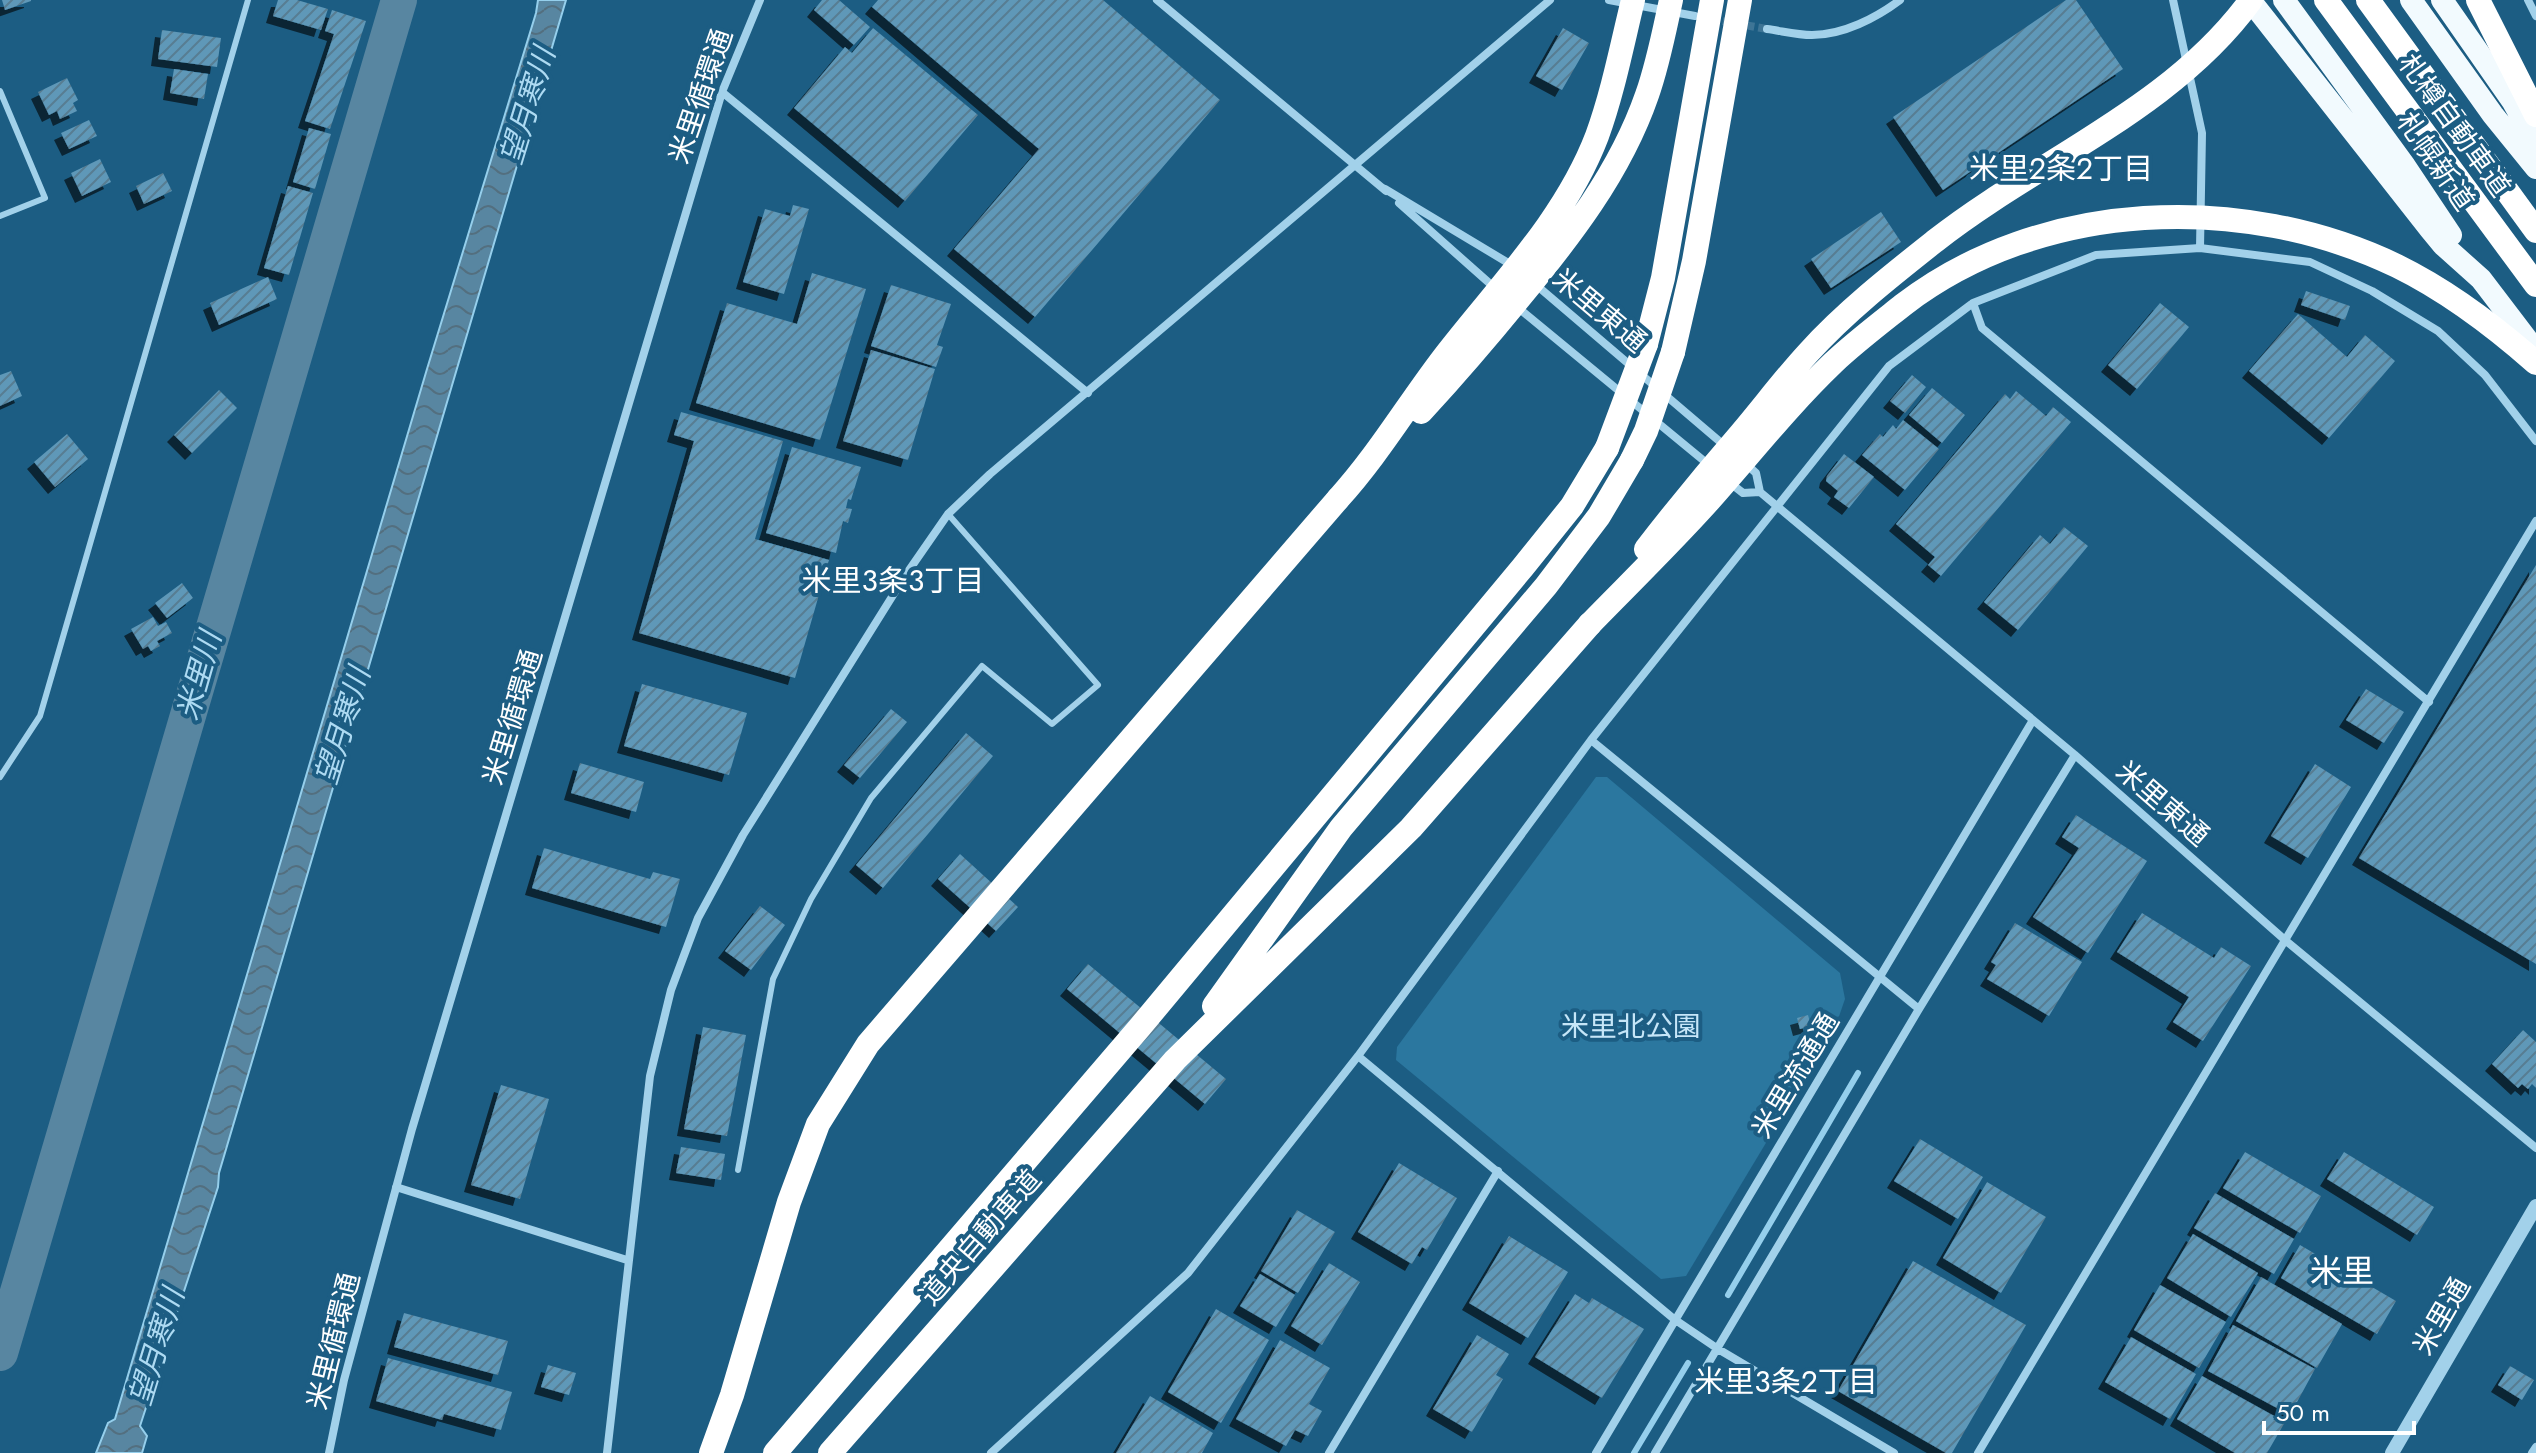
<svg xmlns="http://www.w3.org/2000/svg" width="2536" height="1453" font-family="Jost,'Noto Sans JP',sans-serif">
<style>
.green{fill:#2b779f}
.water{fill:url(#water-waves);stroke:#95cfec;stroke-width:2}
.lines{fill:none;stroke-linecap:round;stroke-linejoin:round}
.stream{stroke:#95cfec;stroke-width:6}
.river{stroke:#5886a1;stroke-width:36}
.building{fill:url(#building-hatch);filter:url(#shadow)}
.minor-tunnel{stroke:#3e7596;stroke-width:8;stroke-dasharray:8 4;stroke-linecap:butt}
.service{stroke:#a2d1ea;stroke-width:6}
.minor{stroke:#a2d1ea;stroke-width:8}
.tertiary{stroke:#a2d1ea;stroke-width:14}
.trunk{stroke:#f2fafe;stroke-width:22}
.motorway{stroke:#fff;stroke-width:24}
.motorway-bridge{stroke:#fff;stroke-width:24}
.labels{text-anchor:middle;stroke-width:8;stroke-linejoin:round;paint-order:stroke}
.street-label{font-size:28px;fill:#fff;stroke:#1c5d83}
.park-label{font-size:28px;fill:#c6e6f8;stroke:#1c5d83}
.water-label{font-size:30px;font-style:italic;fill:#addaf2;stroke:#1c5d83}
.neighbourhood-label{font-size:30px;fill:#fff;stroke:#1c5d83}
.quarter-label{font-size:32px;fill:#fff;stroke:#1c5d83}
</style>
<defs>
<pattern id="water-waves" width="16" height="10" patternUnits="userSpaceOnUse" patternTransform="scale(2)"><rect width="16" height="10" fill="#5886a1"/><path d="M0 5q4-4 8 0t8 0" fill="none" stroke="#536f7f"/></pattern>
<pattern id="building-hatch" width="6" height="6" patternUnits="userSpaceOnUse" patternTransform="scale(2)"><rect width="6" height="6" fill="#5e98b8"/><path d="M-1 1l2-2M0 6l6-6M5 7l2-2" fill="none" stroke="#587d92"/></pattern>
<filter id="shadow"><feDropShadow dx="-7" dy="7" stdDeviation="0" flood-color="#0009"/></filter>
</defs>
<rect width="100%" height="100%" fill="#1c5d83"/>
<path class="green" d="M1596,777h11l233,196 5,26 -10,29 -149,248 -25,3 -265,-219 1,-13z"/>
<path class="water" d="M538,0h28l-347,1173 -1,14 -78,239 7,10 -5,17h-46l12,-30 7,-4 312,-1050 109,-356z"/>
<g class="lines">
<path class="stream" d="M1728,1295l130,-222
M1634,1453l54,-90"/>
<path class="river" d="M0,1353l399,-1353"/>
</g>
<path class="building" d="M2,0h29v1l-26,9z
M278,0h19l31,9 -7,21 -48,-14z
M822,0h17l31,27 -16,18 -40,-35z
M878,0h225l117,100 -185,217 -81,-68 85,-100 -167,-142z
M2066,0h10l47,69 -180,121 -50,-73z
M332,10l34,11 -36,108 -25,-8 29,-87 -9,-3z
M873,28l105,87 -73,86 -111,-93 51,-61 7,6z
M1563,28l26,15 -27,47 -26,-14z
M162,30l59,8 -4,29 -59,-8z
M174,69l34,5 -4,25 -34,-6z
M67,78l11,22 -5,3 4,8 -17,8 -3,-8 -8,4 -11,-23z
M89,120l8,16 -28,13 -8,-16z
M309,128l22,6 -16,55 -22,-7z
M100,159l11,23 -29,14 -11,-23z
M163,173l9,18 -28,13 -8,-18z
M288,186l25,7 -24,82 -25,-7z
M793,205l16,4 -25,85 -41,-12 22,-73 25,7z
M1881,212l20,30 -70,46 -20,-29z
M812,273l54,16 -46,151 -124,-37 31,-100 70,21z
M268,277l9,22 -58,26 -9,-22z
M891,285l60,19 -14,41 6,2 -7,20 -65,-21z
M2306,291l44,15 -5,14 -44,-15z
M2160,303l29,24 -52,62 -29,-24z
M2298,314l49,43 18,-22 30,26 -66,77 -80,-67z
M871,350l64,19 -27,91 -65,-19z
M11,371l11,25 -22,10v-31z
M1912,375l14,12 -21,26 -15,-12z
M1932,388l33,27 -23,28 -33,-28z
M219,390l18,18 -45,45 -18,-18z
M2016,391l30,25 7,-9 18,15 -130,154 -13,-11 7,-8 -39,-33 109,-130 5,5z
M681,412l102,29 -28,98 74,21 -34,118 -156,-45 55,-192 -20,-6z
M1903,420l36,29 -34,41 -43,-35 18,-21 3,3 10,-12 3,4z
M67,434l21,25 -33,28 -21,-25z
M792,447l69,20 -10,33 -3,-1 -2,9 6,1 -4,14 -5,-2 -7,32 -70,-20z
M1844,454l30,23 -25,31 -15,-11 4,-6 -12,-10 1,-5z
M2064,527l24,19 -70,84 -34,-28 56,-67 10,9z
M2536,565v399l-177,-106z
M182,583l11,15 -26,20 -12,-15z
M153,617l5,9 8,-4 6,11 -15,8 3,5 -9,5 -3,-5 -5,3 -12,-20z
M642,684l105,29 -18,62 -105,-29z
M2366,689l38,23 -20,31 -38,-23z
M891,709l16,13 -47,56 -16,-13z
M966,733l27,23 -110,132 -27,-23z
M580,763l64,19 -8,30 -65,-19z
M2315,764l36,23 -43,71 -37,-22z
M2076,815l71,46 -59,92 -55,-36 46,-69 -17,-11z
M544,848l106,31 3,-7 27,7 -14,48 -134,-39z
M960,854l58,53 -22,24 -58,-52z
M760,906l25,19 -34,45 -26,-19z
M2142,913l72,45 7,-11 30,19 -48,75 -30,-19 16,-25 -72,-45z
M2015,923l67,39 -33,54 -62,-37 9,-14 -5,-3z
M1088,964l138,115 -21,25 -138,-115z
M1808,1015l3,11 -11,3 -3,-11z
M703,1027l43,8 -19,101 -43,-7z
M2523,1030l13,12v46l-4,-4 -4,5 -6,-5 -4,4 -26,-24z
M501,1085l48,14 -29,100 -49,-14z
M1920,1139l63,38 -25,42 -64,-38z
M681,1147l44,7 -4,26 -45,-7z
M2245,1152l76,44 -21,37 -77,-45z
M2344,1152l90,55 -17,28 -90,-56z
M1399,1163l58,35 -30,52 -5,-3 -10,17 -54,-32z
M1987,1182l59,35 -45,76 -58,-35z
M2215,1193l79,46 -20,35 -80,-46z
M1297,1210l38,22 -37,61 -37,-22z
M2193,1234l65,39 -27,44 -64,-39z
M1509,1236l59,36 -40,66 -59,-35z
M2300,1245l96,56 -19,33 -96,-56z
M1913,1261l113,64 -74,128h-6l-108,-62z
M1329,1263l31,19 -38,63 -31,-19z
M1260,1274l35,21 -19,32 -36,-21z
M2261,1277l81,47 -25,44 -81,-47z
M2160,1285l66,37 -27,46 -65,-38z
M1575,1294l14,9 3,-5 52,31 -42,69 -67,-41z
M1216,1309l53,31 -48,83 -53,-31z
M404,1313l104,28 -10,34 -104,-28z
M2233,1325l82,44 -25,46 -82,-44z
M1477,1335l32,19 -13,21 7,4 -31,53 -39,-23z
M2131,1337l65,37 -26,45 -65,-37z
M1280,1340l50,28 -21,36 13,7 -14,25 -13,-6 -9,16 -50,-27z
M388,1358l124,34 -11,38 -57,-16 -2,6 -66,-19z
M548,1365l28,8 -7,22 -28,-8z
M2510,1366l24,14 -12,20 -24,-15z
M2202,1376l83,46 -18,31h-32l-58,-34z
M1150,1396l63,37 -11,20h-86z"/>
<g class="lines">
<path class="minor-tunnel" d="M1711,19l56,10"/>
<path class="service" d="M0,91l45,107 -45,18
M0,777l40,-61 208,-716
M738,1170l35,-191 38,-80 60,-101 111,-132 70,58 46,-39 -150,-171"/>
<path class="minor" d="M1157,0l229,191
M1609,0l86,16
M2173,0l29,133 -2,115
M2528,0l8,16
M1767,29c15,2 30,6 45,6 31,0 64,-17 88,-35
M722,92l366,301
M1385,189l130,78
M1399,203l97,86
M1535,284l190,162
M1973,303l9,25 447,374
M1516,306l193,159
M1745,463l11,10 4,19 315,263 210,185 251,208
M1729,482l14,11 17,-1
M1591,740l328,269
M1358,1056l316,263 44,30 176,104
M396,1187l231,73
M329,1453l15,-73 68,-251 310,-1037 38,-92
M607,1453l43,-377 21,-86 27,-72 45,-83 162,-259 43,-62 42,-40 560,-474
M991,1453l197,-180 170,-217 233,-316 298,-374 84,-63 123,-48 104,-7 110,14 62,29 66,40 47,44 51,66
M1329,1453l169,-282
M1596,1453l437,-733
M1655,1453l264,-444 156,-254
M1978,1453l558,-932
M2532,1453l4,-6"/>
<path class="tertiary" d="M2392,1453l144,-247"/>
<path class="trunk" d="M2250,0l179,228 14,17 38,34 55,72
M2284,0l121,166 46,69
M2411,0l82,115 43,53
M2442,0l71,102 23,41"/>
<path class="motorway" d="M2326,0l210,285
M2368,0l168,231
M2478,0l58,115
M1646,344l17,-66 49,-278
M1673,352l21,-91 46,-261
M1214,1006l127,-178 205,-242 53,-70 33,-56
M711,1453l21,-58 57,-193 29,-78 50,-80 470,-545
M775,1453l365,-426 383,-460 49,-61 35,-58
M830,1453l345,-393 236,-232 179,-204"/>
<path class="motorway-bridge" d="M1421,412c33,-36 65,-73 96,-111 52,-63 103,-128 130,-206 11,-31 17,-63 24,-95
M1607,448l39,-104
M1632,460l14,-29 27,-79
M1338,499c40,-44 70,-95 106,-142 54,-70 121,-137 153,-221 16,-44 25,-91 36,-136
M1646,549c31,-40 63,-79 96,-117 22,-26 43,-54 66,-79 37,-41 84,-78 127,-112 103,-81 237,-132 316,-241
M1590,624c39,-40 79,-79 117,-121 42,-47 81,-97 126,-140 21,-20 46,-39 70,-58 138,-106 340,-113 494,-39 51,25 97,60 139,97"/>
</g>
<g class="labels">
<g class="street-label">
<text transform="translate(700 96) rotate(-71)" y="10">米里循環通</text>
<text transform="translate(2455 125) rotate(54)" y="10">札樽自動車道</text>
<text transform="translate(2436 161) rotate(55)" y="10">札幌新道</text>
<text transform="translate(1600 310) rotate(40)" y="10">米里東通</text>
<text transform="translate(512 717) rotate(-73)" y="10">米里循環通</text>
<text transform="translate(2163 803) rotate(41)" y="10">米里東通</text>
<text transform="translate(1795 1075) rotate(-59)" y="10">米里流通通</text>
<text transform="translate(980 1237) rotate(-49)" y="10">道央自動車道</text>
<text transform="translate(2441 1316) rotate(-60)" y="10">米里通</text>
<text transform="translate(333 1341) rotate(-76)" y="10">米里循環通</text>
</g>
<g class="park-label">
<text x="1631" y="1036">米里北公園</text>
</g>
<g class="water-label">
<text transform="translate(528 106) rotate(-73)" y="10">望月寒川</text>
<text transform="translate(199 676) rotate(-74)" y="10">米里川</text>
<text transform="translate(343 726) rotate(-73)" y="10">望月寒川</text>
<text transform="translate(157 1347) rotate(-73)" y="10">望月寒川</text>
</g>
<g class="neighbourhood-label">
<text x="2061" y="179">米里2条2丁目</text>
<text x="893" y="591">米里3条3丁目</text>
<text x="1786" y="1392">米里3条2丁目</text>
</g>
<g class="quarter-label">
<text x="2342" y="1282">米里</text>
</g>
</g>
<path d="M2264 1421v12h150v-12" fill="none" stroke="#ffffff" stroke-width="4"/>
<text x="2276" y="1421" font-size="24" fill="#ffffff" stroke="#1c5d83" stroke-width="6" paint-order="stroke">50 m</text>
</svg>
